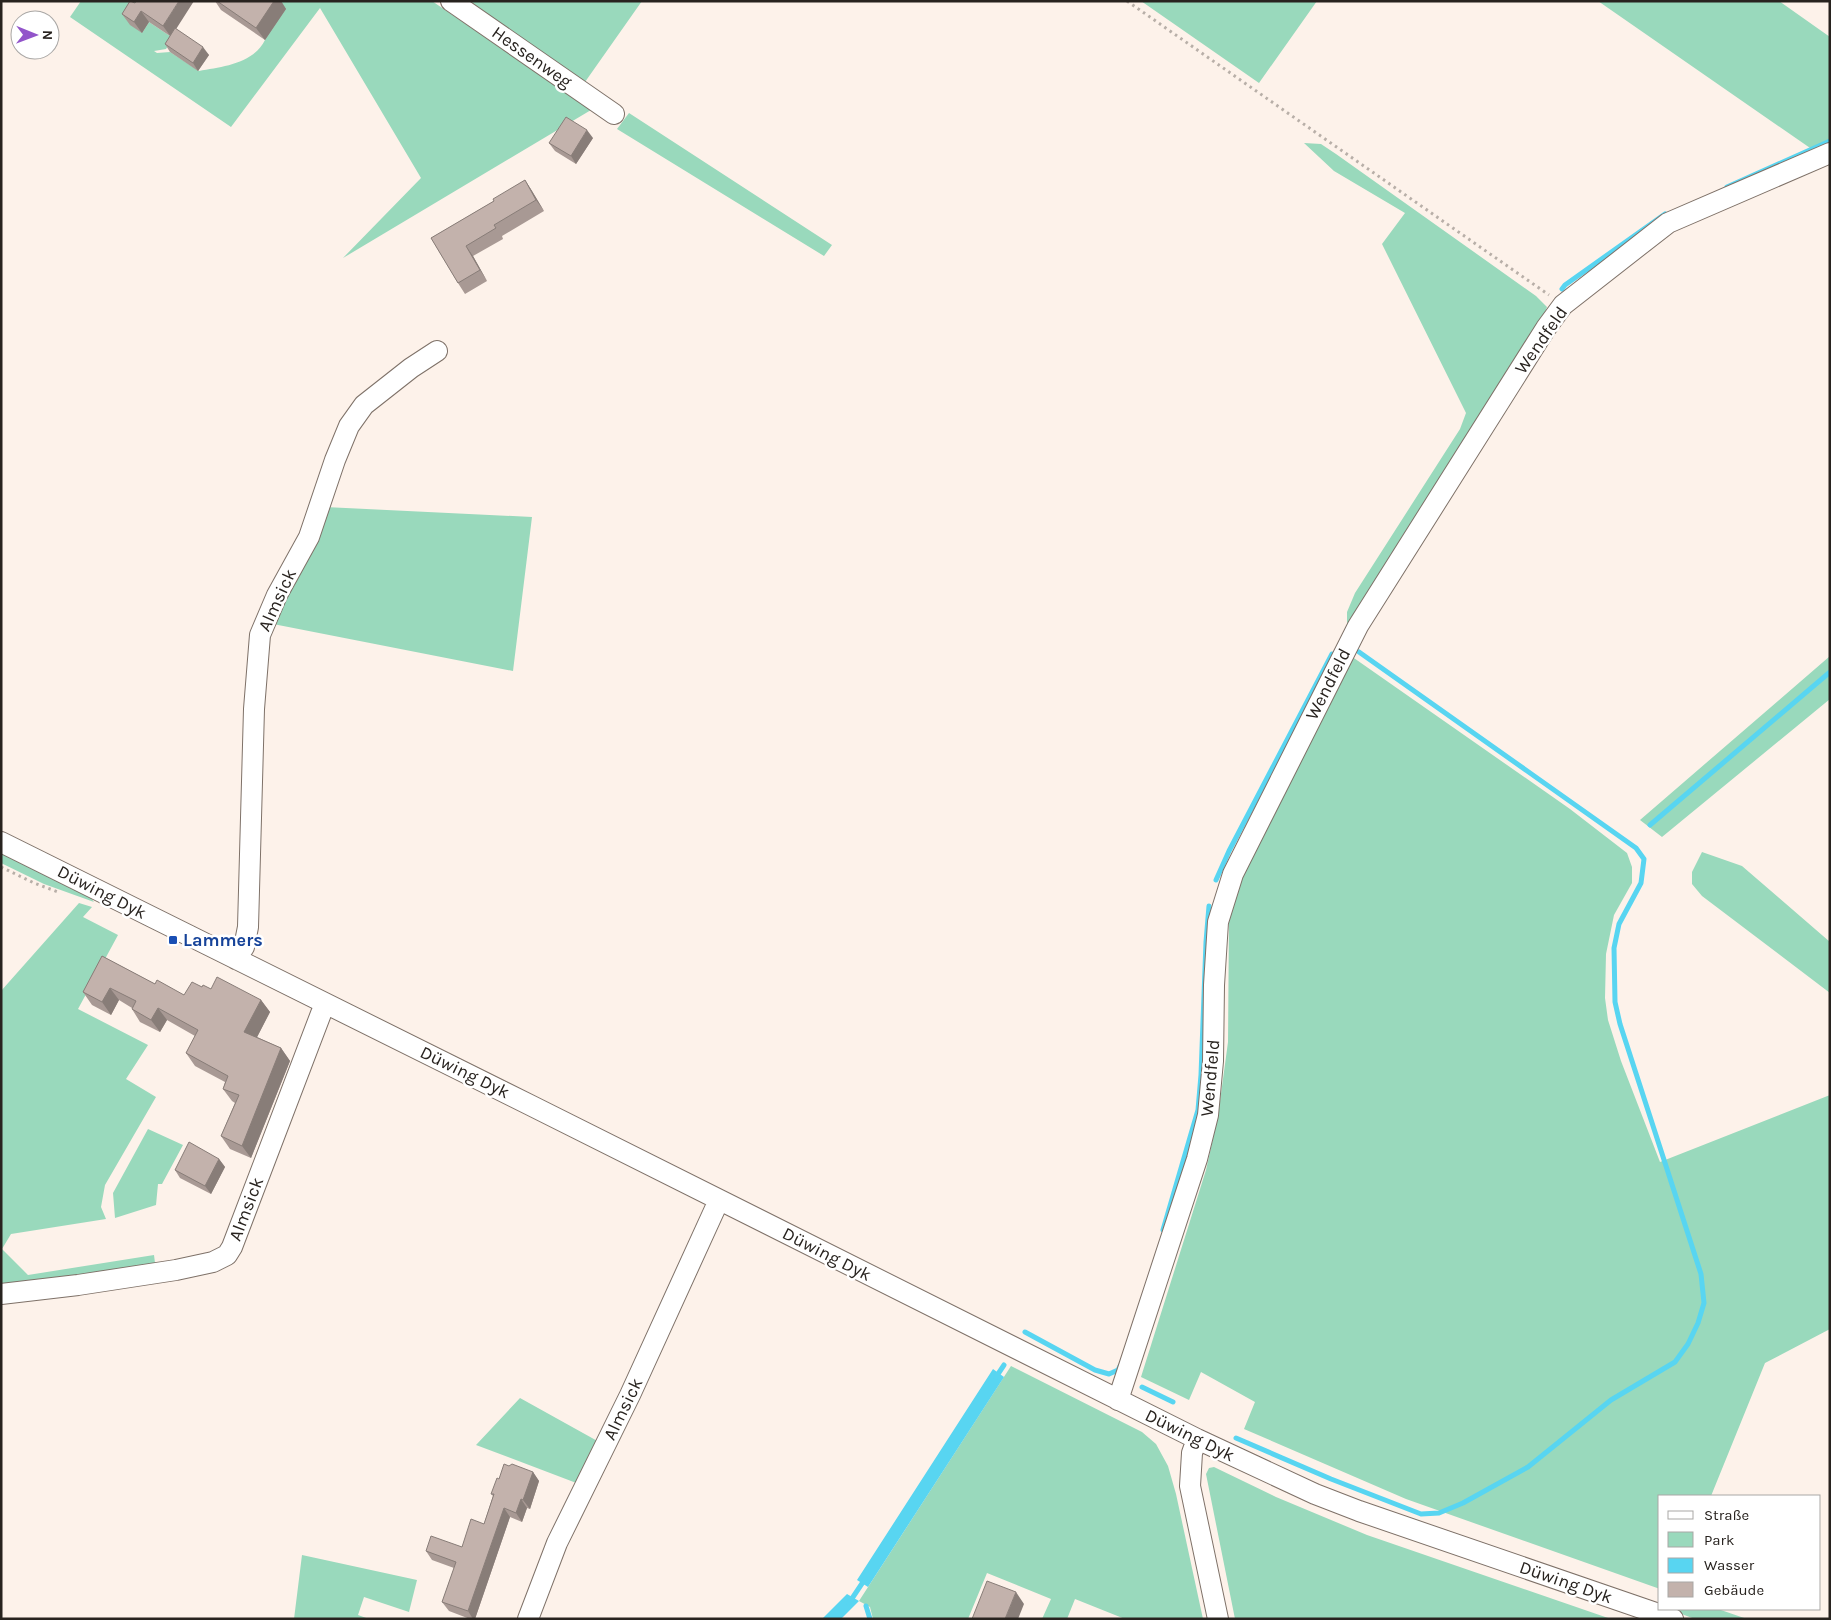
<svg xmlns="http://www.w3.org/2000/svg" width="1831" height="1620" font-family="Karla,sans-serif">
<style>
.green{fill:#99d9bc}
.water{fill:#58d5f1}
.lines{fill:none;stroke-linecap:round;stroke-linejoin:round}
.stream{stroke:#58d5f1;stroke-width:5}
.minor-casing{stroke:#7e7168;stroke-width:22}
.path{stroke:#b8afa8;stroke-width:3;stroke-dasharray:2.5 4;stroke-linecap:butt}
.minor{stroke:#fff;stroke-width:20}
.wall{fill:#a89994}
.shaded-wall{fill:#887d78}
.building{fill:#c3b2ac;stroke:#887d78}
.transit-dot{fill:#1a4fb4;stroke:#fff;stroke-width:2}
.labels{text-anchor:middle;stroke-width:5;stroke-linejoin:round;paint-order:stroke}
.street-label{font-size:18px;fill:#28231f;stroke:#fff}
.transit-label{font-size:18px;font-weight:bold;fill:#164399;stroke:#fff;text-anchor:start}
</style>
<rect width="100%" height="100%" fill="#fdf2ea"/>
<path class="green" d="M81,1h70l-9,32 7,-11 24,16 -7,11 -12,2 3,2 13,-1 29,19c23,-4 54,-7 66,-31 5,-11 7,-27 10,-39h157l159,109 -248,148 78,-80 -101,-170 -89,119 -161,-110z
M467,1h175l-57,81z
M1141,1h176l-58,82z
M1598,1h181l51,36v103l-9,4 1,2 -9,4z
M629,113l203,132 -8,11 -207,-127z
M1304,143l17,1 15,10 200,142 11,11 -5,13 -184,299 -11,4v-11l8,-19 105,-164 6,-16 -84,-169 23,-31 -71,-42z
M325,507l207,10 -19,154 -245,-48z
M1351,656l219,153 57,44 5,14v16l-18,32 -8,39 -1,44 3,22 13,41 39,101 170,-67v234l-65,34 -54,133h-51v93l-254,-90 -162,-70 11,-27 -54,-30 -12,28 -48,-23 65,-207 12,-54 10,-74 1,-123 17,-56z
M1830,656v43l-168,138 -22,-17z
M1,850l86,43 7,9 -50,-18 -43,-21z
M1702,852l40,14 88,76v51l-128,-97 -10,-12v-12z
M79,903l13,4 -9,10 35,18 -40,74 70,36 -22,34 30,18 -51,88 -4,22 5,12 -95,15 -9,15 26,26 126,-20 2,16 -155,20v-300z
M148,1129l35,16 -21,39h-4l-2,21 -41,13 -2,-25z
M1011,1366l131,66 14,12 12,22 8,28 27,125h-78l-50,-20 -8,20h-25l9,-20 -64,-26 -19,46h-95l-3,-12 -11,-6z
M520,1398l81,45 -22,41 -103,-39z
M1214,1467l62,30 91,38 244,84h-376l-29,-145 3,-6z
M302,1555l115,25 -8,32 -45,-15 -6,18 11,4h-75z
M1668,1609h50l29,10h-52z"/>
<path class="water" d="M993,1369l11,8 -136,210 -11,-7z
M847,1594l12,7 -18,18h-19z"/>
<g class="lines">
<path class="stream" d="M1727,187l103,-46
M1562,289l3,-4 100,-71
M1650,825l180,-153
M1216,880l13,-29 103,-197
M1163,1230l35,-120 3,-35 5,-133 3,-36
M1025,1332l70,38 14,4 9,-4 2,-4
M996,1377l8,-12
M1142,1387l31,15
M1236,1438l95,41 90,35 18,-1 24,-10 65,-36 83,-67 64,-38 13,-18 10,-21 6,-20 -3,-29 -81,-250 -5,-22 -1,-54 5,-24 22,-41 3,-24 -8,-11 -277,-196
M849,1603l16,-24
M866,1606l4,13"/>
<defs>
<path id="minor" d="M451,1l163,113
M1,842l529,263 667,334 118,55 44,17 314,108
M236,959l8,-12 4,-20 6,-218 6,-74 17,-40 32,-58 26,-77 14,-34 15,-21 47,-37 26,-17
M1,1294l77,-9 98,-15 37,-8 14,-7 5,-8 93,-244
M1118,1400l79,-241 11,-44 5,-54 1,-76 4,-63 15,-48 125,-248 188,-298 17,-23 105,-82 162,-70
M1197,1439l-5,14 -2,33 28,133
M528,1619l29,-76 73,-148 89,-195"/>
</defs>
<use href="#minor" class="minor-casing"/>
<path class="path" d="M1127,1l422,294
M1,867l33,16 24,9"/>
<use href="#minor" class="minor"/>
</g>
<path class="wall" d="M130,1l46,28 33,26 -11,16 -28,-19 -5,-8 5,-8 -21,-14 -7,11 -12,-8 -8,-11z
M215,1h66l5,8 -21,31 -44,-30z
M593,138l-17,26 -21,-13 -6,-8z
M525,180l7,11 12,20 -42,25 1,3 -30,17 14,25 -22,13 -7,-11 -27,-45 63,-37z
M102,956l53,28 29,11 18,-8 59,13 9,12 -13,25 24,11 9,13 -39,97 -21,-9 -9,-13 14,-33 -3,-2 -9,-12 2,-7 -30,-16 -9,-13 9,-17 -28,-16 -7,12 -20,-10 -8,-13v-1l-13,-8 -8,15 -19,-10 -9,-13z
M219,1159l6,8 -14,27 -31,-16 -5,-8z
M533,1472l6,9 -9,28 -3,-1 -5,14 -12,-5 -35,102h-5l-21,-8 -7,-9 12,-34 -22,-8 -6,-9 36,-4 22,-23 9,-28 -2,-2 8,-15z"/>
<path class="shaded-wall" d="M179,1h15l-23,36 -8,-11z
M274,1h7l5,8 -21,31 -9,-12z
M141,11l8,11 -7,11 -8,-11z
M203,47l6,8 -11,16 -5,-8z
M587,130l6,8 -17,26 -5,-8z
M525,180l7,11 12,20 -8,-11z
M466,246l7,10 14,25 -7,-11z
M110,988l9,12 -8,15 -9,-13z
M261,1000l9,12 -17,33 -9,-13z
M158,1008l9,12 -7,12 -9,-12z
M281,1048l9,13 -39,97 -9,-12z
M219,1159l6,8 -14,27 -6,-8z
M533,1472l6,9 -9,28 -7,-9z
M521,1499l6,9 -5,14 -6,-9z
M504,1508l6,9 -35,102h-2l-5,-8z
M1016,1592l8,12 -6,15h-13z"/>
<path class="building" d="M130,1l5,2 1,-2h43l-16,25 -22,-15 -7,11 -12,-8z
M217,1h57l-18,27z
M175,28l28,19 -10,16 -28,-19z
M566,117l21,13 -16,26 -22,-13z
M525,180l11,20 -42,25 2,3 -30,18 14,24 -22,13 -27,-45 63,-37 -1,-2z
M102,956l53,28 2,-4 27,15 8,-13 10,5 1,-2 8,4 6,-12 44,23 -17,32 37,16 -39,98 -21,-10 18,-41 -16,-6 5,-13 -42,-23 12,-23 -40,-22 -7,12 -19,-11 4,-8 -26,-13 -8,14 -19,-10z
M189,1142l30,17 -14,27 -30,-16z
M504,1464l5,2 3,-2 21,8 -10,28 -2,-1 -5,14 -12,-5 -36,103 -26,-9 14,-40 -30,-11 5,-15 31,11 9,-28 13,5 10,-30h-3l6,-16 2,1z
M987,1581l29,11 -11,27h-33z"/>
<rect class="transit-dot" x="168" y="935" width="10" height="10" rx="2.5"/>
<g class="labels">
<g class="street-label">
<text transform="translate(532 57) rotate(35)" y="6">Hessenweg</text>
<text transform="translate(1541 340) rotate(-55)" y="6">Wendfeld</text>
<text transform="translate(277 600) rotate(-65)" y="6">Almsick</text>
<text transform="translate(1328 684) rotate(-63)" y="6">Wendfeld</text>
<text transform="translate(102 892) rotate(27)" y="6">Düwing Dyk</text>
<text transform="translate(465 1072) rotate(26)" y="6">Düwing Dyk</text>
<text transform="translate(1210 1078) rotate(-85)" y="6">Wendfeld</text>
<text transform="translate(246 1209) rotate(-69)" y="6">Almsick</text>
<text transform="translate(827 1254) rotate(27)" y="6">Düwing Dyk</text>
<text transform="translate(623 1409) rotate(-64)" y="6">Almsick</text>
<text transform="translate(1190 1435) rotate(26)" y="6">Düwing Dyk</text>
<text transform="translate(1566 1582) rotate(19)" y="6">Düwing Dyk</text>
</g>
<g class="transit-label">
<text x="183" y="946">Lammers</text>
</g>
</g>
<rect width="1831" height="1620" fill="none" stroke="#28231f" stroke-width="5"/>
<rect x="1658" y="1495" width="162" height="115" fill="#ffffff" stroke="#a9a7a5"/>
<rect x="1668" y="1511" width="25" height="8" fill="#ffffff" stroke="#a9a7a5"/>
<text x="1704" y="1520" font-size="15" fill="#28231f">Straße</text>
<rect x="1668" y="1532" width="25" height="15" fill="#99d9bc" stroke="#a9a7a5"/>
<text x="1704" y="1545" font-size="15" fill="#28231f">Park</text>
<rect x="1668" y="1558" width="25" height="15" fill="#58d5f1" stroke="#a9a7a5"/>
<text x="1704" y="1570" font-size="15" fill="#28231f">Wasser</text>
<rect x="1668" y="1582" width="25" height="15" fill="#c3b2ac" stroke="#a9a7a5"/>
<text x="1704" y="1595" font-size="15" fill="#28231f">Gebäude</text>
<g transform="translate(35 35) rotate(91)"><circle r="24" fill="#ffffff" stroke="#a9a7a5"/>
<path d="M0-4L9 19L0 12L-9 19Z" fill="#9254ca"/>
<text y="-8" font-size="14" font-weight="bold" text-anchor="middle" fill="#28231f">N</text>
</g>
</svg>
